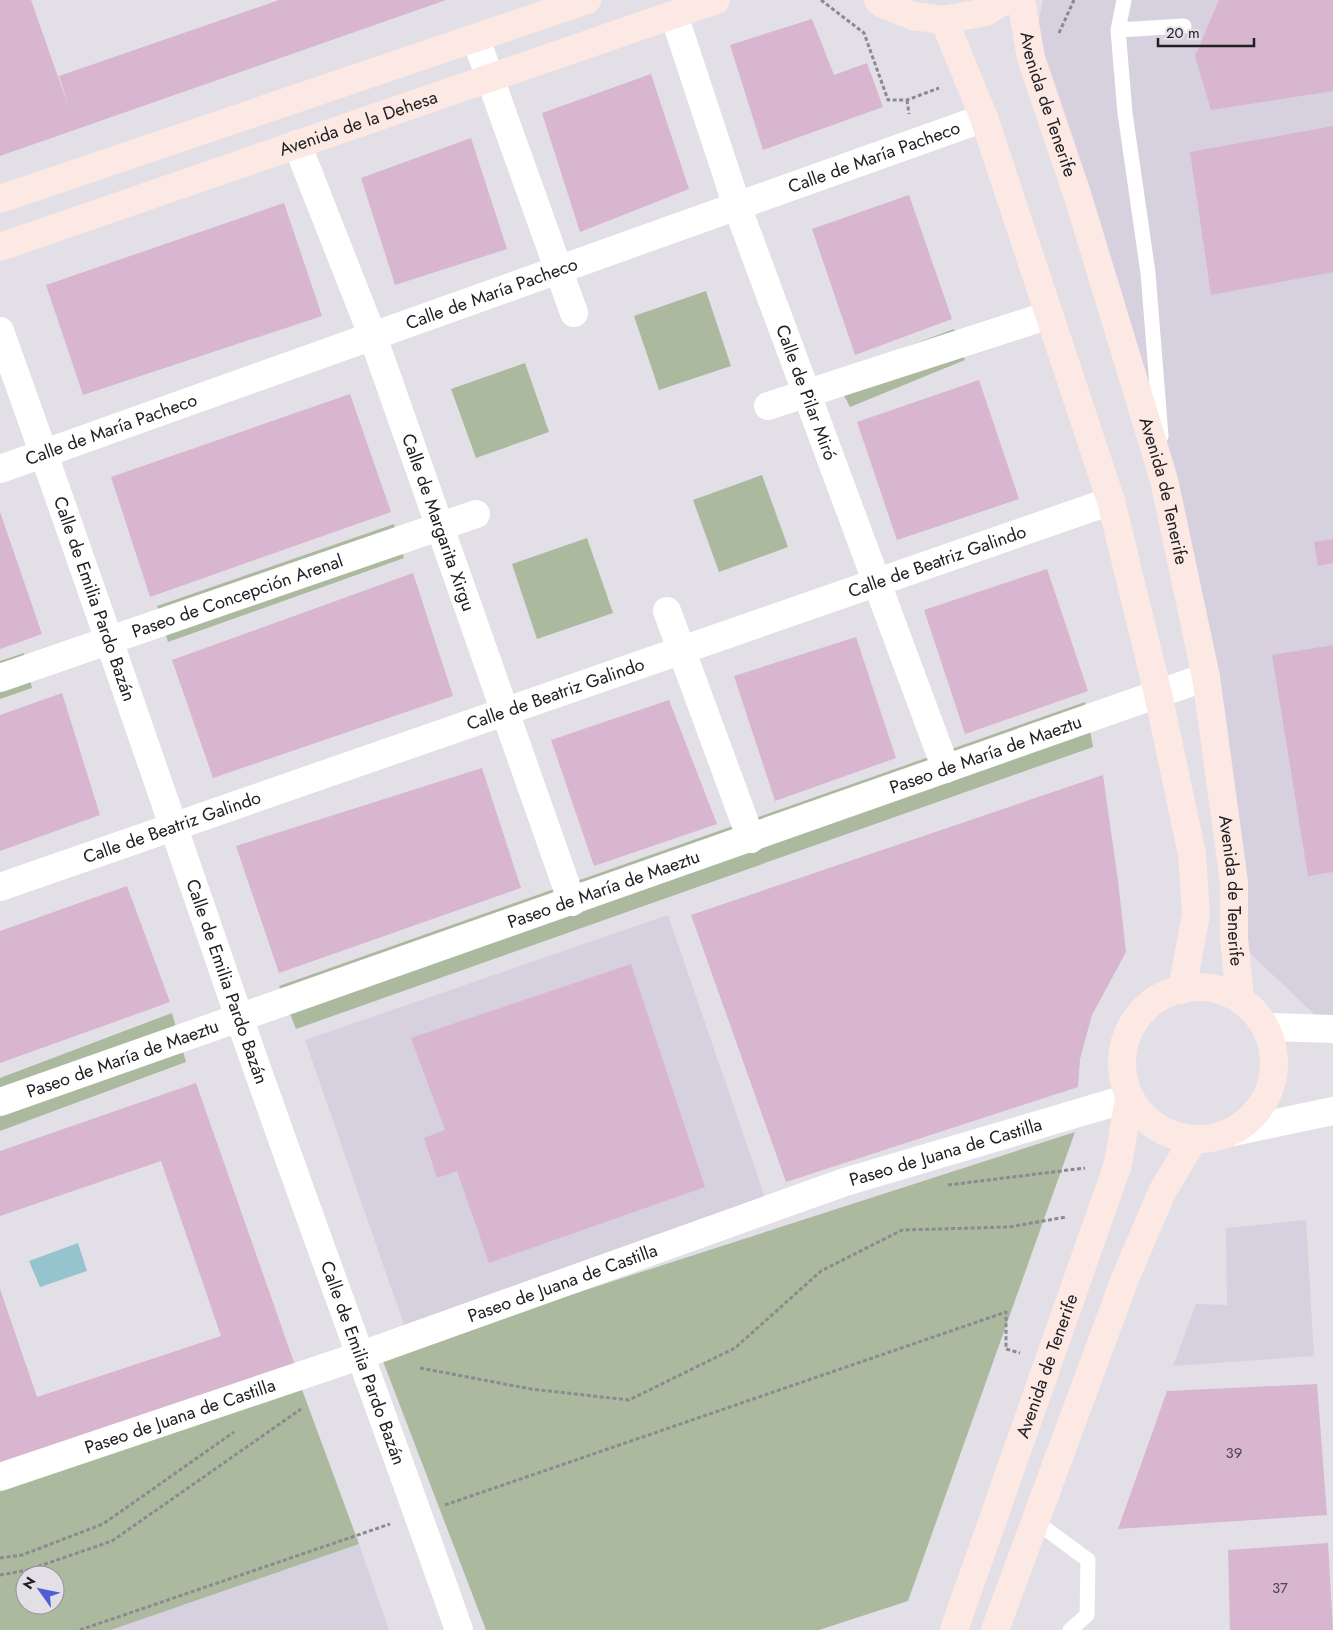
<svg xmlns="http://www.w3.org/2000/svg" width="1333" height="1630" font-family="Jost,sans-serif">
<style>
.built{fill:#d7d1df}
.green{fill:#abba9e;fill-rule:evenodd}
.water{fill:#95c3ce}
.building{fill:#d8b6cf}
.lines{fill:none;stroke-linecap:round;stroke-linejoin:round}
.path{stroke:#8c898f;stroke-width:3;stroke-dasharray:4 2.5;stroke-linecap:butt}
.lane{stroke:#fff;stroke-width:15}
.street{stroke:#fff;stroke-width:28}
.secondary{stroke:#fde9e4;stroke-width:28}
.labels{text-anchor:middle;stroke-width:4.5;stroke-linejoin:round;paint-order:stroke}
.number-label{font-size:15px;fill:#4f464e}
.street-label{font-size:18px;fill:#212023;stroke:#e3dfe7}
</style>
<rect width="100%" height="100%" fill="#e3dfe7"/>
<path class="built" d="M1043,0h290v1032l-99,-94 -28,-261 -175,-619z
M668,915l98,285 -362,125 -99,-285z
M1306,1220l8,136 -141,10 23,-62 31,1 -1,-77z
M359,1544l30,86h-278z"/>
<path class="green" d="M706,291l25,75 -72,24 -25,-74z
M954,329l11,31 -115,47 -17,-33z
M525,363l24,69 -73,26 -25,-69z
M762,475l26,72 -69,25 -26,-72z
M394,524l10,34 -236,84 -11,-36z
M587,538l26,75 -76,26 -25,-75z
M24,653l8,35 -32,11v-38z
M1085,702l8,45 -797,282 -17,-43z
M172,1013l14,49 -186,69v-53z
M1075,1132l-167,469 -89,29h-333l-105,-274z
M297,1376l62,168 -248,86h-111v-153zM25,1575h30v30h-30z"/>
<path class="water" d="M78,1243l9,28 -47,16 -11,-26z"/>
<path class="building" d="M0,0h31l38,108 -10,-32 220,-76h167l-446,156z
M1219,0h114v91l-122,19 -16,-54z
M812,19l22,56 33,-12 16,44 -120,43 -33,-105z
M651,74l38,115 -109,43 -38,-119z
M1333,126v146l-122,23 -21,-143z
M471,138l36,111 -112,36 -34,-107z
M909,195l43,124 -97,36 -43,-126z
M284,203l38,113 -239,79 -37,-110z
M979,380l40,119 -122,41 -40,-118z
M350,394l41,118 -241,85 -39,-120z
M0,512l42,122 -42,15z
M1333,539v24l-15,3 -4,-24z
M1047,569l41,122 -123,43 -41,-124z
M413,573l40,123 -240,82 -41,-118z
M856,637l40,121 -121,43 -41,-125z
M1333,645v227l-25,4 -36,-221z
M62,693l38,122 -100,36v-136z
M669,700l48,124 -123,42 -43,-126z
M482,768l39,120 -242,85 -43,-127z
M1103,775l15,106 8,71 -34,63 -12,44 -2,28 -292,95 -95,-267z
M127,886l43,116 -170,61v-132z
M631,964l74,223 -216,76 -32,-92 -20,7 -13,-40 21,-8 -34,-92z
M196,1083l100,285 -296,102v-181l37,108 184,-61 -60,-175 -161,55v-65z
M1317,1384l10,131 -209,14 49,-138z
M1328,1543l5,87h-103l-2,-80z"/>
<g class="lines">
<path class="path" d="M821,0l43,33 24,67h19l32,-12
M1059,33l15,-33
M907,100l2,14
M948,1185l137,-17
M420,1368l111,21 98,11 106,-52 86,-77 81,-41 107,-3 57,-10
M445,1505l561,-193v37l14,4
M0,1558l22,-3 81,-31 131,-92
M0,1575l28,-5 84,-29 189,-132
M80,1630l310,-106"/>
<path class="lane" d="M1124,0l-6,30 7,83 23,160 13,163
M1118,30l66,-4
M1035,1521l53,39 -1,55 -17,15"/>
<g class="street">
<path id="s1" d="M674,15l63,191 209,563"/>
<path d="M476,39l98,274"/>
<path id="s2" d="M297,144l76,193 199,565"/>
<path id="s3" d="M0,331c82,228 160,457 239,686 71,205 148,408 220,613"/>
<path d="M768,406l281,-91"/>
<path id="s4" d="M0,469l984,-351"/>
<path d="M667,611l84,228"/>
<path id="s5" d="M0,678l476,-164"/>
<path id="s6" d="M0,887l1111,-386"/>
<path d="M1267,1027l66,2"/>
<path id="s7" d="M0,1102l1206,-425"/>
<path d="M1233,1132l100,-21"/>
<path id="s8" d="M0,1477l359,-121 486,-174 284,-84"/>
</g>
<g class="secondary">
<path d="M878,0l5,4 30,12 31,4 41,-8 21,-12"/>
<path id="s9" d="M1021,0l10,58 47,139 86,283 42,197 28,205v56l6,60"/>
<path d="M944,20l40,98 127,383 47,193 34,160 4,60 -14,76"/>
<path d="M0,199l587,-199"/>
<path id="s10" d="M0,247l716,-247"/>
<circle cx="1198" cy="1063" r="76"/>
<path id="s11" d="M954,1630l164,-466 11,-66"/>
<path d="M995,1630l131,-354 36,-84 31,-52"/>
</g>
</g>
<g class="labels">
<g class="number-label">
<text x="1234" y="1458">39</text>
<text x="1280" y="1593">37</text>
</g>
<g class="street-label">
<text dy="6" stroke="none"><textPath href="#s9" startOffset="108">Avenida de Tenerife</textPath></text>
<text dy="6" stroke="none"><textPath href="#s10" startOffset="379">Avenida de la Dehesa</textPath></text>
<text dy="6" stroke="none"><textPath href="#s4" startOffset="928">Calle de María Pacheco</textPath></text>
<text dy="6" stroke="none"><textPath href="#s4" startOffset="522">Calle de María Pacheco</textPath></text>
<text dy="6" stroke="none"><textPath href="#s1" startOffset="400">Calle de Pilar Miró</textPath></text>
<text dy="6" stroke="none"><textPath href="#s4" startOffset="118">Calle de María Pacheco</textPath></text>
<text dy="6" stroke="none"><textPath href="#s9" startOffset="512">Avenida de Tenerife</textPath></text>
<text dy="6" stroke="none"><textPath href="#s2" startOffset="404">Calle de Margarita Xirgu</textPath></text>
<text dy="6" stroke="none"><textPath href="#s6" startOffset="992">Calle de Beatriz Galindo</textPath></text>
<text dy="6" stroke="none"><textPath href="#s5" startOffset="251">Paseo de Concepción Arenal</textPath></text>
<text dy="6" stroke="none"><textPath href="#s3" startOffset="284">Calle de Emilia Pardo Bazán</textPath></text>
<text dy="6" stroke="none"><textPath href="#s6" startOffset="588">Calle de Beatriz Galindo</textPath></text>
<text dy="6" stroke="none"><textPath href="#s7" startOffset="1045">Paseo de María de Maeztu</textPath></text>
<text dy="6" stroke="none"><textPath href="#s6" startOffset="182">Calle de Beatriz Galindo</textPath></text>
<text dy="6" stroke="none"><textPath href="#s9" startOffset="918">Avenida de Tenerife</textPath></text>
<text dy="6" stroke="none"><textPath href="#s7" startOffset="640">Paseo de María de Maeztu</textPath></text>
<text dy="6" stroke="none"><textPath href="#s3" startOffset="689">Calle de Emilia Pardo Bazán</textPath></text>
<text dy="6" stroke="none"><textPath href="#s7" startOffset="130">Paseo de María de Maeztu</textPath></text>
<text dy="6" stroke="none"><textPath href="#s8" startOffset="1000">Paseo de Juana de Castilla</textPath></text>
<text dy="6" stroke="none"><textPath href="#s8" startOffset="595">Paseo de Juana de Castilla</textPath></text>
<text dy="6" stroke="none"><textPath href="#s3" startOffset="1094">Calle de Emilia Pardo Bazán</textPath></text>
<text dy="6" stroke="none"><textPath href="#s11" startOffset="280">Avenida de Tenerife</textPath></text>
<text dy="6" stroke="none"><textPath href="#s8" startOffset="190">Paseo de Juana de Castilla</textPath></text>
</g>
</g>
<g transform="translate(40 1590) rotate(303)"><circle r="24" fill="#e3dfe7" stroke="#959399"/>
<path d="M0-4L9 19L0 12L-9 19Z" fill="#4f5ed4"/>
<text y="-8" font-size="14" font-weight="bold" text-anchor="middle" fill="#212023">N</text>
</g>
<path d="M1158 38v8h96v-8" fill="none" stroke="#212023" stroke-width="2.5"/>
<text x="1166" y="38" font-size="15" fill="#212023" stroke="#e3dfe7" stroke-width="4" paint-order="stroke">20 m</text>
</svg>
